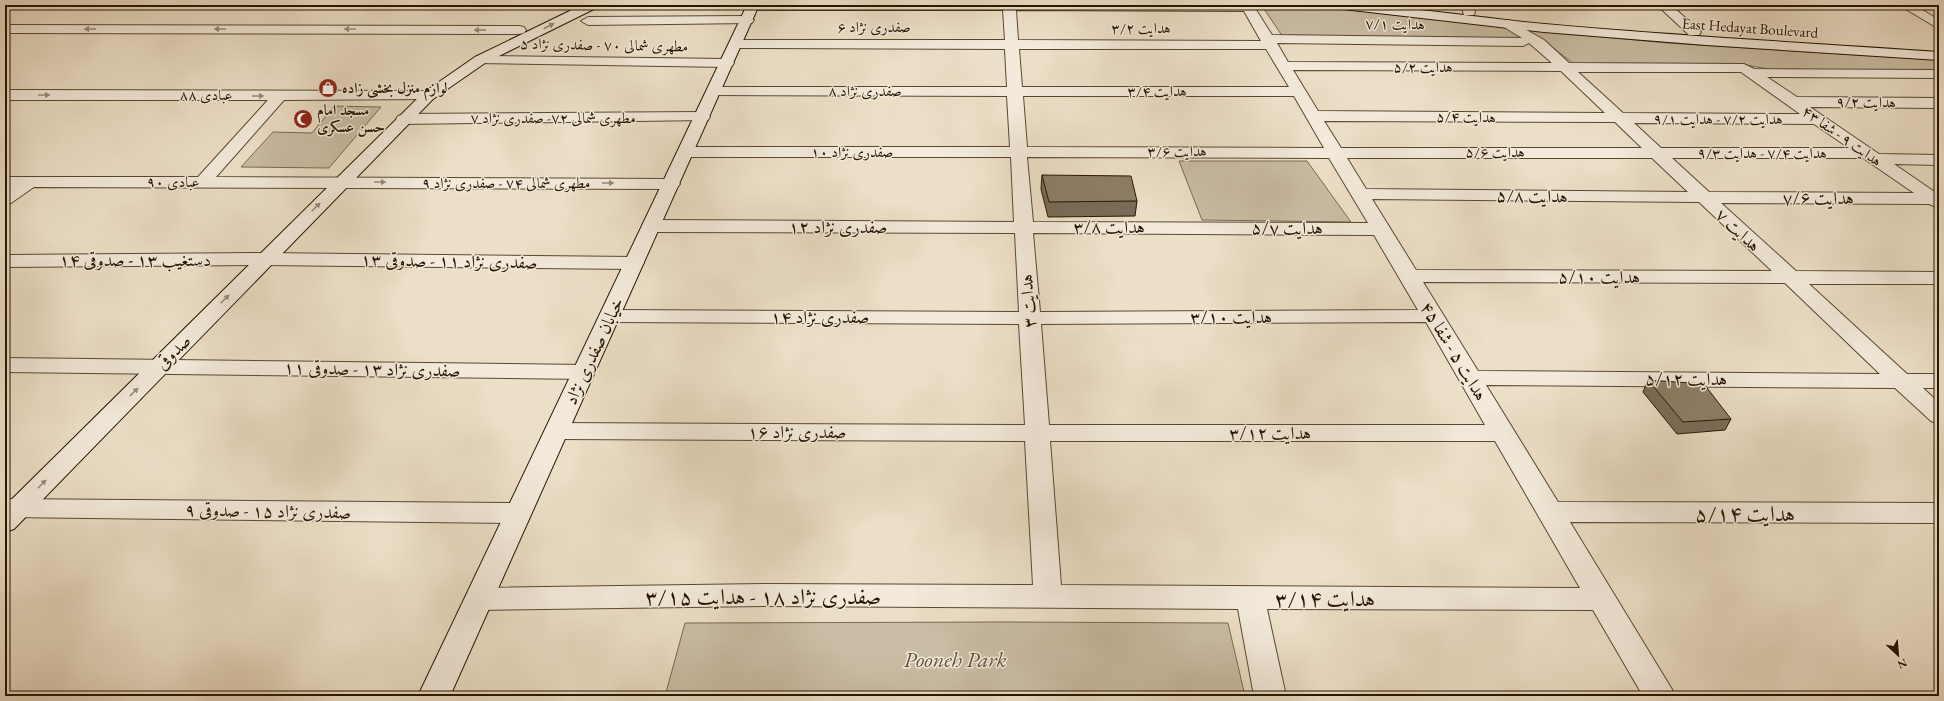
<svg xmlns="http://www.w3.org/2000/svg" width="1944" height="701" font-family="'EB Garamond',Amiri,serif">
<style>
.green{fill:#cabda5;stroke:#786952}
.lines{fill:none;stroke-linecap:round;stroke-linejoin:round}
.street-casing{stroke:#584832;stroke-width:2}
.secondary-casing{stroke:#261500;stroke-width:2}
.street{fill:#f3eadb;fill-rule:evenodd}
.secondary{fill:#f3eadb;fill-rule:evenodd}
.wall{fill:#796c59;stroke:#261500}
.building{fill:#8d7e67;stroke:#261500}
.oneway{fill:#978a78}
.labels{text-anchor:middle;stroke-width:3;stroke-linejoin:round;paint-order:stroke}
.far-street-label{font-size:15px;fill:#261500;stroke:#f3eadb}
.far-poi-label{font-size:15px;font-weight:bold;fill:#261500;stroke:#f3eadb;text-anchor:start}
.street-label{font-size:18px;fill:#261500;stroke:#f3eadb}
.near-street-label{font-size:22px;fill:#261500;stroke:#f3eadb}
.near-park-label{font-size:22px;font-style:italic;fill:#5f503a;stroke:#f3eadb}
</style>
<rect width="100%" height="100%" fill="#ecdfc7"/>
<filter id="stains"><feTurbulence type="fractalNoise" baseFrequency=".005" numOctaves="4"/><feColorMatrix values="0 0 0 0 .2 0 0 0 0 .09 0 0 0 0 .02 0 0 0 .5 -.17"/></filter>
<radialGradient id="worn" r=".72"><stop offset=".6" stop-color="#630" stop-opacity="0"/><stop offset="1" stop-color="#630" stop-opacity=".3"/></radialGradient>
<path class="green" d="M1208,5h115l219,26 125,12 272,17v10h-165l-34,-6h-166l-22,-17 -29,-8 -240,-2 -21,-31z
M334,106l47,1 -52,61 -88,-1 32,-35 39,1z
M1179,161h128l44,61 -149,-2z
M1005,622l223,1 17,73h-580l20,-73z"/>
<g class="lines">
<defs>
<path id="street" d="M747,5h506l19,30 250,3 -18,-11 -2,-3 7,-4 35,20 25,23 175,1 10,5 185,1v8l-172,-1 30,20 142,1v10l-129,-1 69,47 60,1v10l-45,-1 45,31v13l-10,-4 -208,-1 75,68 143,1v12h-130l98,90h32v14h-16l16,15v21l-8,-3 -36,-33 -409,-3 72,117 381,1v20l-369,-1 106,174h-33l-50,-86 -326,-1 19,87h-32l-16,-87 -473,-3 -286,4 -10,-3 -4,-8 4,-8 10,-3 286,-4 268,1 -8,-144 -468,-2 -9,-2 -3,-6 3,-6 9,-2 468,2 -6,-101 -409,-2 -7,-2 -4,-4 4,-4 7,-2 409,2 -4,-79 -364,-1 -7,-2 -2,-4 2,-4 7,-2 363,2 -3,-65h-325l-6,-1 -2,-4 2,-4 6,-1h324l-3,-51 -293,-1 -5,-1 -2,-3 2,-3 5,-1h293l-2,-38 -269,-1 -5,-1 -2,-3 2,-3 5,-1h269l-2,-30h-250l-4,-1zM1016,10l228,1 17,30 -243,-1zM1277,43l246,3 6,-3 23,20 -264,-1zM1019,49h247l23,38h-267zM1293,70l268,1 44,42 -287,-2zM1578,72h163l59,42 -177,-1zM1023,96h271l30,52 -297,-1zM1324,121l291,1 27,26h-301zM1634,123l180,1 35,24h-188zM1027,157l302,1 39,65 -335,-1zM1347,158h305l36,34 -322,-3zM1672,158h191l51,35 -205,-1zM1372,199l327,3 73,69 -356,-1zM1033,233l341,2 44,75 -378,2zM1423,282l362,1 95,91 -402,-3zM1426,322l59,103h-436l-8,-101zM1050,441h445l85,147 -519,-3z
M1461,5h12l2,7 -1,3h-10z
M1657,5h14l30,27 -2,3h-10z
M1899,5h15l25,15v9z
M747,16l7,4 -2,3 -164,2 -7,-4 7,-4z
M5,25l514,1 5,1 2,3 -2,3 -5,1 -514,-1z
M480,56l247,3 5,1 2,3 -2,3 -5,1 -252,-4 -2,-3 2,-3z
M5,90l423,1 5,2 3,3 -3,3 -149,1 -68,77 455,2 6,1 3,4 -3,4 -6,1 -637,-2 -23,16 -6,1v-13l6,-4h-6v-10h193l70,-77h-263z
M702,112l6,2 2,3 -2,3 -304,4 -6,-2 -2,-3 2,-3 6,-2z
M264,253l370,4 7,2 3,4 -3,4 -7,2 -370,-4 -259,2v-12z
M5,358l579,7 8,2 3,5 -3,5 -8,2 -579,-7z
M5,499l513,4 9,3 4,7 -4,7 -9,3 -513,-6z"/>
<path id="secondary" d="M582,5h16l-2,3 -111,55 -52,36 -419,430 -9,3v-26l418,-413 52,-36z
M747,5h12l-309,691h-32z
M1337,5c70,0 139,13 208,19 131,12 263,19 394,28v8l-233,-15 -162,-13 -201,-23z"/>
</defs>
<use href="#street" class="street-casing"/>
<use href="#secondary" class="secondary-casing"/>
<use href="#street" class="street"/>
<use href="#secondary" class="secondary"/>
</g>
<path class="wall" d="M1042,175l95,26 -2,15 -87,1 -7,-28z
M1648,380l83,39 -6,11 -48,4 -34,-42z"/>
<path class="building" d="M1042,175l89,1 6,25 -88,1z
M1648,380l56,4 27,35 -48,3z"/>
<defs><path id="oneway-solid" d="M-6-.8H1V-3.2L6.5 0L1 3.2V.8H-6Z"/></defs>
<g class="oneway">
<use href="#oneway-solid" transform="translate(549 26) rotate(-27)"/>
<use href="#oneway-solid" transform="translate(90 29) rotate(-180)"/>
<use href="#oneway-solid" transform="translate(220 29) rotate(-180)"/>
<use href="#oneway-solid" transform="translate(350 29) rotate(-180)"/>
<use href="#oneway-solid" transform="translate(480 30) rotate(-180)"/>
<use href="#oneway-solid" transform="translate(44 95)"/>
<use href="#oneway-solid" transform="translate(258 96)"/>
<use href="#oneway-solid" transform="translate(380 182)"/>
<use href="#oneway-solid" transform="translate(608 183)"/>
<use href="#oneway-solid" transform="translate(316 207) rotate(-45)"/>
<use href="#oneway-solid" transform="translate(225 299) rotate(-45)"/>
<use href="#oneway-solid" transform="translate(134 392) rotate(-45)"/>
<use href="#oneway-solid" transform="translate(42 484) rotate(-45)"/>
</g>
<defs>
<symbol id="shop-disc" viewBox="-11 -11 22 22"><circle r="9.5" fill="#8f2418" stroke="#f3eadb"/><path d="M-5-2.5h2.3a2.7 3.5 0 0 1 5.4 0H5L5.5 6h-11ZM-1.5-2.5h3a1.5 2.3 0 0 0-3 0Z" fill="#fff"/></symbol>
<symbol id="mosque-disc" viewBox="-11 -11 22 22"><circle r="9.5" fill="#8f2418" stroke="#f3eadb"/><path d="M3.5-4.9A6 6 0 1 0 3.5 4.9A5 5 0 1 1 3.5-4.9Z" fill="#fff"/></symbol>
</defs>
<g fill-rule="evenodd">
<use href="#shop-disc" x="317" y="77" width="22" height="22"/>
<use href="#mosque-disc" x="292" y="108" width="22" height="22"/>
</g>
<g class="labels">
<g class="far-street-label">
<text transform="translate(1395 24) rotate(1)" y="5">هدایت ۷/۱</text>
<text x="874" y="32">صفدری نژاد ۶</text>
<text x="1141" y="33">هدایت ۳/۲</text>
<text transform="translate(1750 28) rotate(4)" y="5">East Hedayat Boulevard</text>
<text transform="translate(604 45) rotate(1)" y="5">مطهری شمالی ۷۰ - صفدری نژاد ۵</text>
<text x="1423" y="72">هدایت ۵/۲</text>
<text x="865" y="96">صفدری نژاد ۸</text>
<text x="1157" y="96">هدایت ۳/۴</text>
<text x="206" y="100">عبادی ۸۸</text>
<text transform="translate(1866 102) rotate(1)" y="5">هدایت ۹/۲</text>
<text transform="translate(1466 117) rotate(1)" y="5">هدایت ۵/۴</text>
<text x="553" y="123">مطهری شمالی ۷۲- صفدری نژاد ۷</text>
<text x="1718" y="124">هدایت ۷/۲ - هدایت ۹/۱</text>
<text transform="translate(1842 136) rotate(35)" y="5">هدایت ۹ - شفا ۴۳</text>
<text x="1177" y="156">هدایت ۳/۶</text>
<text x="852" y="157">صفدری نژاد ۱۰</text>
<text x="1495" y="157">هدایت ۵/۶</text>
<text x="1762" y="158">هدایت ۷/۴ - هدایت ۹/۳</text>
<text x="173" y="187">عبادی ۹۰</text>
<text x="506" y="188">مطهری شمالی ۷۴ - صفدری نژاد ۹</text>
</g>
<g class="far-poi-label">
<text x="342" y="93">لوازم منزل بخشی زاده</text>
<text x="317" y="115">مسجد امام<tspan x="317" dy="17">حسن عسکری</tspan></text>
</g>
<g class="street-label">
<text transform="translate(1532 196) rotate(1)" y="6">هدایت ۵/۸</text>
<text x="1818" y="204">هدایت ۷/۶</text>
<text x="838" y="233">صفدری نژاد ۱۲</text>
<text x="1109" y="233">هدایت ۳/۸</text>
<text x="1287" y="234">هدایت ۵/۷</text>
<text transform="translate(1738 230) rotate(43)" y="6">هدایت ۷</text>
<text x="135" y="266">دستغیب ۱۳ - صدوقی ۱۴</text>
<text transform="translate(449 261) rotate(1)" y="6">صفدری نژاد ۱۱ - صدوقی ۱۳</text>
<text x="1599" y="283">هدایت ۵/۱۰</text>
<text transform="translate(1028 301) rotate(-94)" y="6">هدایت ۳</text>
<text x="820" y="323">صفدری نژاد ۱۴</text>
<text x="1231" y="323">هدایت ۳/۱۰</text>
<text transform="translate(594 351) rotate(-65)" y="6">خیابان صفدری نژاد</text>
<text transform="translate(1454 351) rotate(59)" y="6">هدایت ۵ - شفا ۴۵</text>
<text transform="translate(173 352) rotate(-45)" y="6">صدوقی</text>
<text transform="translate(372 369) rotate(1)" y="6">صفدری نژاد ۱۳ - صدوقی ۱۱</text>
<text x="1686" y="385">هدایت ۵/۱۲</text>
<text x="797" y="438">صفدری نژاد ۱۶</text>
<text x="1270" y="439">هدایت ۳/۱۲</text>
<text transform="translate(268 511) rotate(1)" y="6">صفدری نژاد ۱۵ - صدوقی ۹</text>
</g>
<g class="near-street-label">
<text x="1745" y="521">هدایت ۵/۱۴</text>
<text x="763" y="604">صفدری نژاد ۱۸ - هدایت ۳/۱۵</text>
<text x="1325" y="606">هدایت ۳/۱۴</text>
</g>
<g class="near-park-label">
<text x="955" y="667">Pooneh Park</text>
</g>
</g>
<rect width="1944" height="701" fill="none" stroke="#ecdfc7" stroke-width="20"/>
<rect x="6" y="6" width="1932" height="689" fill="none" stroke="#261500" stroke-width="2"/>
<rect x="10" y="10" width="1924" height="681" fill="none" stroke="#261500"/>
<g transform="translate(1898 655) rotate(154)" stroke="#f3eadb" stroke-width="3" paint-order="stroke">
<path d="M0-3L7 15L0 10L-7 15Z" fill="#261500"/>
<text y="-6" font-size="11" font-weight="bold" text-anchor="middle" fill="#261500">N</text>
</g>
<rect width="100%" height="100%" filter="url(#stains)"/>
<rect width="100%" height="100%" fill="url(#worn)"/>
</svg>
